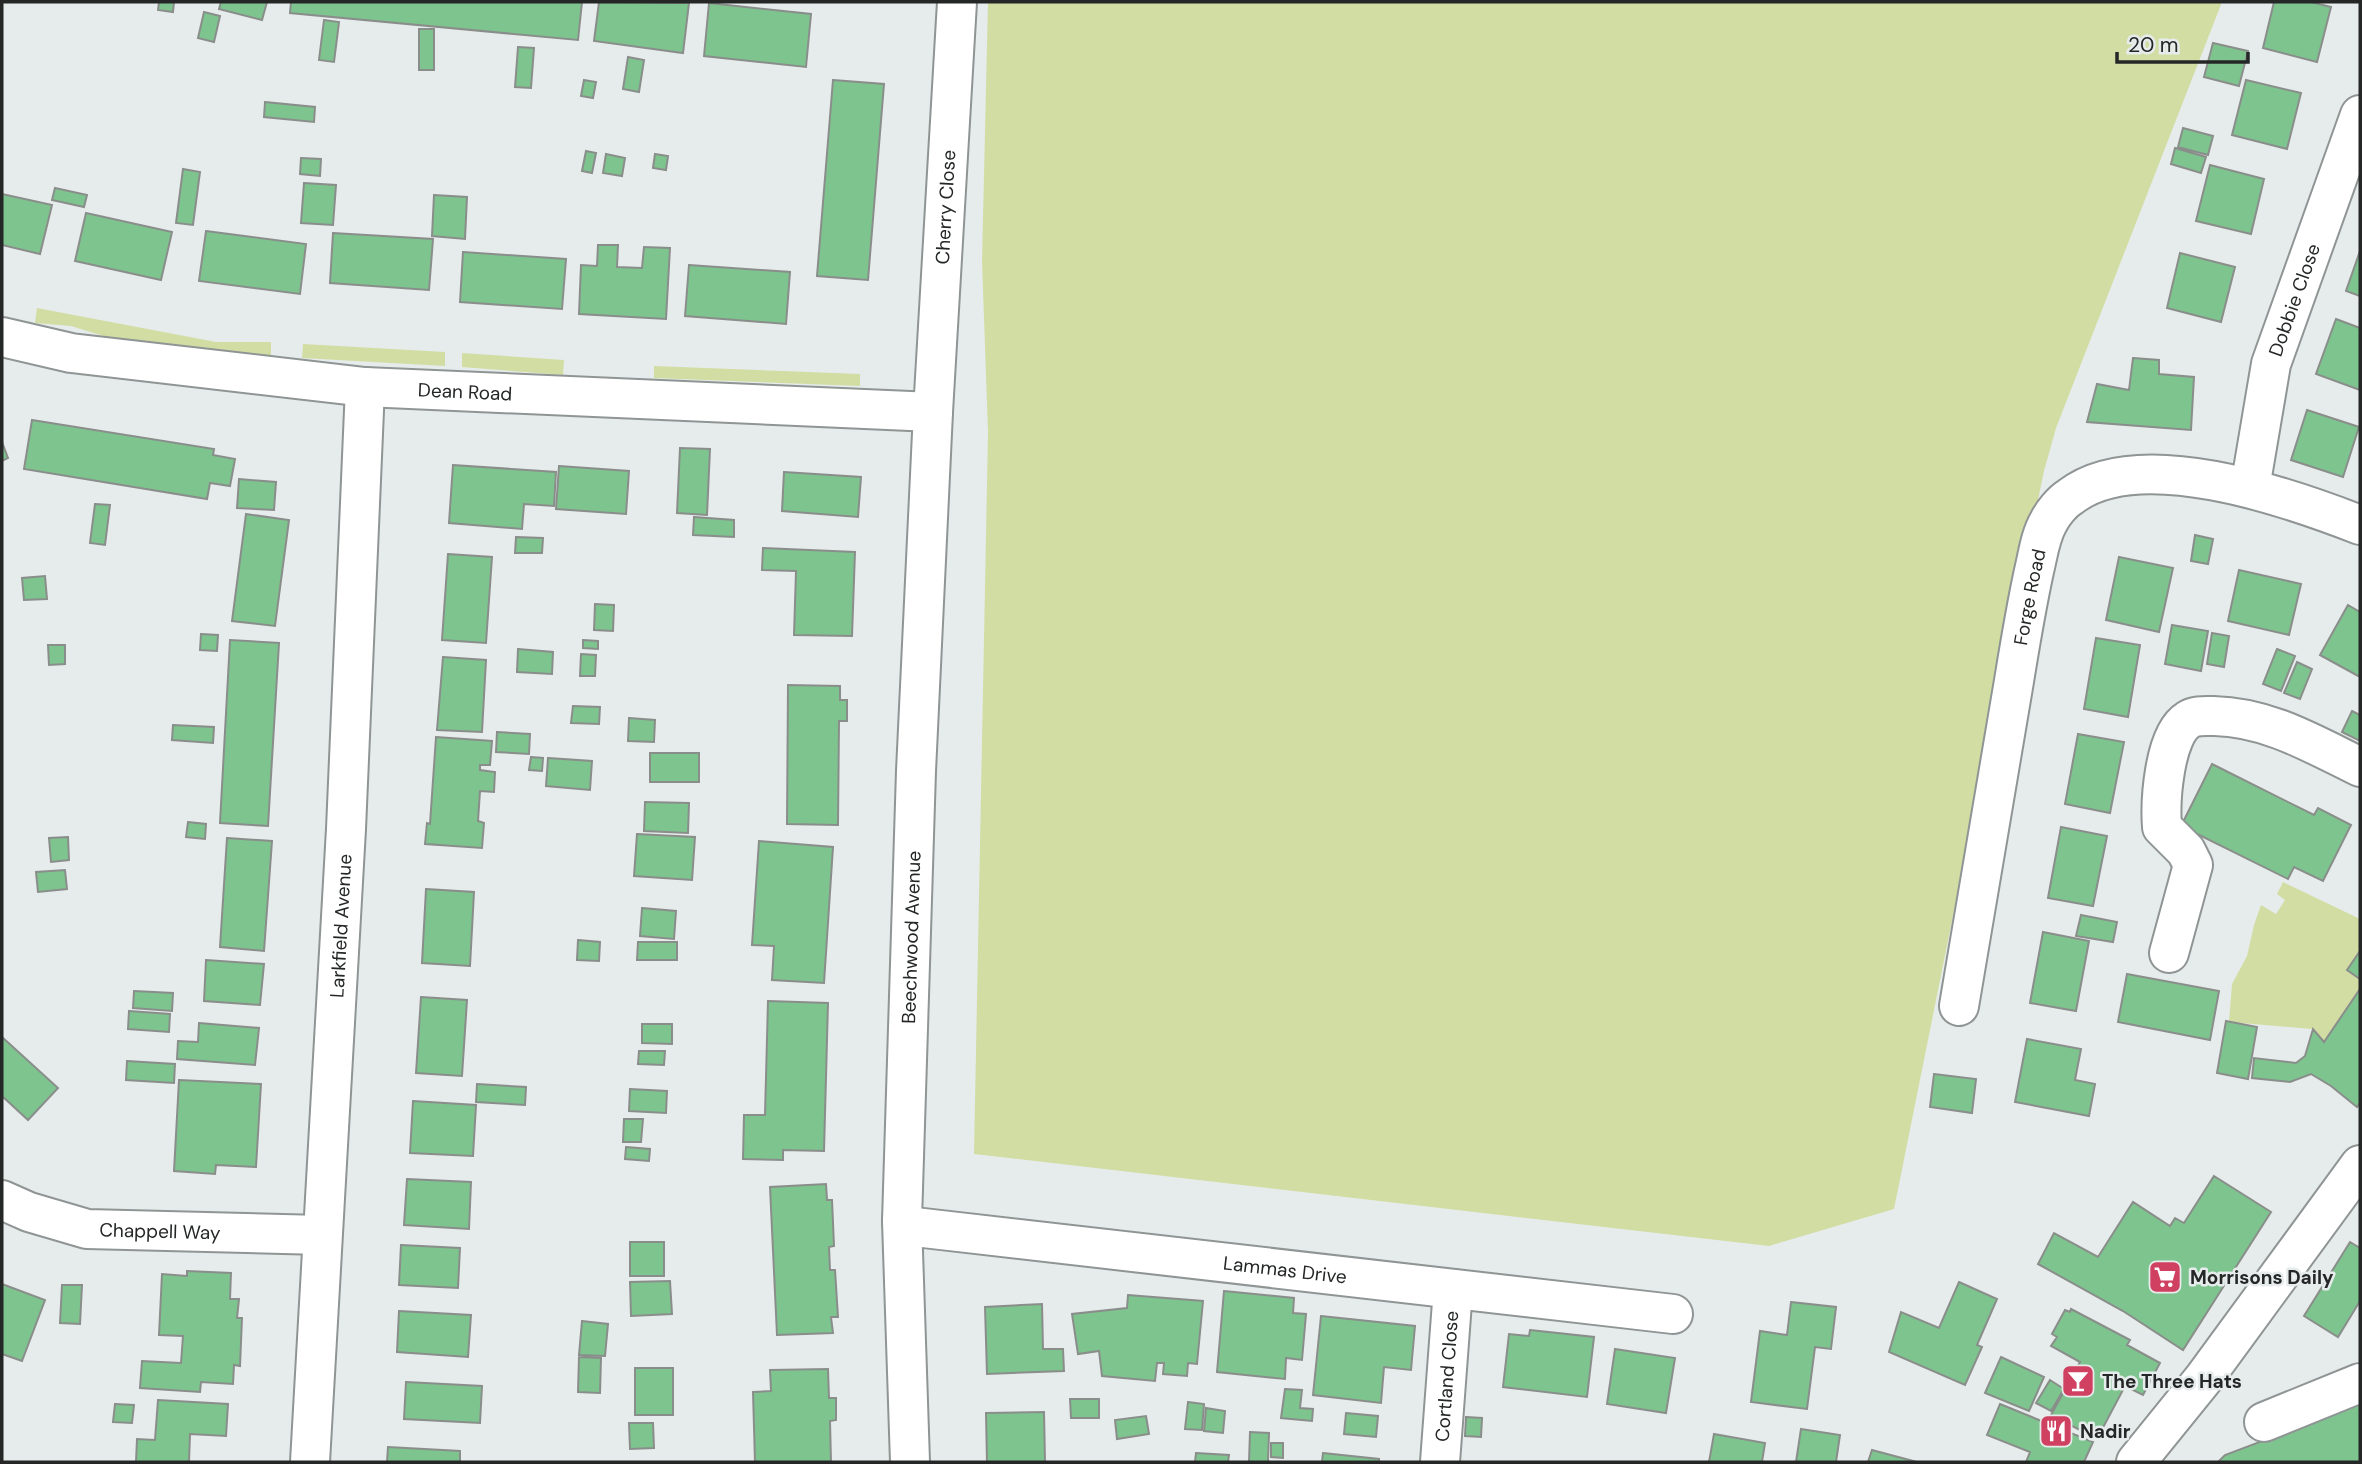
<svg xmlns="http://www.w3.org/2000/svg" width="2362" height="1464" font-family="'DM Sans',sans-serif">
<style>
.green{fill:#d2dda3}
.building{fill:#7ec48f;stroke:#8a8e8b;stroke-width:2}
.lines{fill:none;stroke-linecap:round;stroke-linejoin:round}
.minor-casing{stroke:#8f9594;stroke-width:42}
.minor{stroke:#fff;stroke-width:38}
.labels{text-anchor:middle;stroke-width:5;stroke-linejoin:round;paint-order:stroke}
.street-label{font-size:19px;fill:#252727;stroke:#e6eceb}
.poi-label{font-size:19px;font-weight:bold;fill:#252727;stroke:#e6eceb;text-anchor:start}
</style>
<rect width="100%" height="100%" fill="#e6eceb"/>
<path class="green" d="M988,2h1234l-166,426 -12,43 -47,226 -103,512 -125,37 -795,-92 14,-722 -6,-171z
M37,308l179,34h55v14l-65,-4 -93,-13 -42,-13 -36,-3z
M303,344l142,8v14l-143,-8z
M462,353l102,7 -1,15 -101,-8z
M654,366l206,8v12l-206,-8z
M2283,882l77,37v32l-13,19 13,9v10l-36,53 -12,-13 -83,-7 3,-38 15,-28 7,-31 7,-20 15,9 9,-14 -8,-6z"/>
<path class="building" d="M159,2h15l-1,10 -15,-2z
M221,2h46l-5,18 -43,-11z
M291,2h291l-4,38 -288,-27z
M599,2l90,1 -6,50 -89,-12z
M2274,2h37l20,5 -14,55 -54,-14z
M709,3l102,11 -5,53 -102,-11z
M204,12l16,4 -6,26 -16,-4z
M324,20l15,2 -5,40 -15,-2z
M419,29h15v41h-15z
M2213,43l35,8 -9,35 -35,-9z
M518,47l16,1 -3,40 -16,-1z
M628,57l16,3 -5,32 -16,-3z
M584,80l12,2 -3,16 -12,-2z
M833,80l51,4 -16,196 -51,-4z
M2246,80l55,13 -14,56 -55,-14z
M265,102l50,5 -1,15 -50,-5z
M2183,128l30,8 -5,19 -30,-8z
M2175,148l31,9 -5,16 -30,-9z
M586,151l10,2 -4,20 -10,-2z
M606,154l19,4 -3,18 -19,-3z
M655,154l13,2 -2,14 -13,-2z
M301,158l20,1 -1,17 -20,-2z
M2210,165l54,14 -13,55 -55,-13z
M183,169l17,3 -7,53 -17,-2z
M304,183l32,2 -3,40 -32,-2z
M55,188l32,7 -3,12 -32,-7z
M2,194l50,11 -12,49 -38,-9z
M434,195l33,2 -2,42 -33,-3z
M86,213l86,19 -11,48 -86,-19z
M206,231l100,13 -6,50 -101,-13z
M333,233l100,6 -4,51 -99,-7z
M598,245h20l-1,22 25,1 2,-21 26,1 -4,71 -87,-5 2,-49 16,1z
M2360,251v45l-14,-5z
M463,252l103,7 -4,50 -102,-7z
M2180,253l55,14 -14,55 -54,-14z
M689,265l101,7 -4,52 -101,-8z
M2336,319l24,9v62l-44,-16z
M2133,358l26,2v14l35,3 -3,53 -104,-8 10,-38 32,6z
M2307,410l52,17 -16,50 -52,-17z
M32,420l182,29 -1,6 22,4 -5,27 -20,-3 -3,16 -183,-30z
M2,442l6,16 -6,3z
M680,448l30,1 -3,66 -30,-2z
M453,465l103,7 -2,34 -30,-2 -2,25 -73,-6z
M559,466l70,5 -3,43 -70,-5z
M784,472l77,5 -3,40 -76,-6z
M239,479l37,3 -2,28 -37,-2z
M95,504l15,1 -5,40 -15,-2z
M246,514l43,6 -14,106 -43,-5z
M694,517l40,3v17l-41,-2z
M2195,535l18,4 -5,25 -17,-3z
M516,537l27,1 -1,15h-27z
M763,548l92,4 -3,84 -58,-1 2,-64 -34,-1z
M448,554l44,3 -6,86 -44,-3z
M2119,557l54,11 -14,64 -53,-12z
M2239,570l62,14 -12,51 -61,-14z
M45,576l2,23 -23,1 -2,-22z
M595,604l19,1 -1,26 -19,-1z
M2348,605l12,7v65l-40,-22z
M2172,625l36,6 -7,40 -36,-7z
M2212,633l17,3 -5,31 -17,-3z
M201,634l17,1 -1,16 -17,-1z
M2096,638l44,7 -12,72 -44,-8z
M230,640l49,3 -11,183 -48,-3z
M583,640l15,1v8l-15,-1z
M48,645h17v19l-16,1z
M518,649l35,3 -1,22 -35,-2z
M2277,649l18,7 -14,35 -18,-7z
M581,654l15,1 -1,21h-15z
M443,657l43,3 -4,72 -45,-2z
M2297,662l15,7 -12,30 -16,-6z
M788,685l52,1v14h7v21h-8l-1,104 -51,-1z
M573,706l27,1 -1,17 -28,-1z
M2352,711l8,4v26l-18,-9z
M629,718l26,2 -1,22 -26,-1z
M173,725l41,2 -1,16 -41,-3z
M497,732l33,2 -1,20 -33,-2z
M2078,734l46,8 -14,71 -45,-9z
M436,737l56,4 -2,24h-10v5l15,2 -1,20 -14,-1 -2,30 6,2 -2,25 -57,-4 2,-21 3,1z
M650,753h49v29h-49z
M531,757l12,1 -1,13 -13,-1z
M548,758l44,3 -2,29 -44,-4z
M2212,764l102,51 4,-7 33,17 -28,56 -29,-14 -6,12 -107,-53z
M645,802l44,1 -1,30 -44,-2z
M188,822l18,2 -1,15 -19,-2z
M2061,827l46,9 -14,70 -45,-8z
M637,834l58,3 -3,43 -58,-4z
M68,837l1,23 -18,2 -2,-24z
M227,838l45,3 -8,110 -44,-4z
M759,841l74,6 -9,136 -52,-3 2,-34 -22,-1z
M65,870l2,19 -29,3 -2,-20z
M426,889l48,3 -4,74 -48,-3z
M642,908l34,3 -2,28 -34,-3z
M2081,915l36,7 -4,20 -37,-6z
M2043,932l46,9 -13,70 -46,-8z
M578,940l22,2 -1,19 -22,-1z
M638,942h39v18h-40z
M2360,951v28l-13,-9z
M206,960l58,4 -4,41 -56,-4z
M2127,974l92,17 -9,49 -92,-18z
M2360,989v114l-3,4 -26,-21 -20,-12 -21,8 -38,-4 2,-20 42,5 9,-7 8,-27 11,13z
M134,991l39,2 -1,18 -39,-3z
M421,997l46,3 -5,76 -46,-3z
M768,1001l60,2 -4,148 -41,-1v10l-40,-1 1,-44h21z
M129,1011l41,3 -1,18 -41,-3z
M2226,1021l31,6 -9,52 -31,-6z
M199,1023l60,5 -4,37 -78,-6 1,-18 20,1z
M642,1024h30v20l-30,-1z
M2,1037l56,51 -30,32 -26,-24z
M2027,1039l54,10 -6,31 20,4 -6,32 -74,-14z
M639,1051h26l-1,14 -26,-1z
M127,1061l48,3 -1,19 -48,-3z
M1934,1074l42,5 -4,34 -42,-6z
M179,1080l82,4 -5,83 -40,-2 -1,9 -41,-3z
M477,1084l49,3 -1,18 -49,-3z
M630,1089l37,2 -1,22 -37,-2z
M413,1101l63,4 -3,51 -63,-3z
M624,1119h19l-2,23h-18z
M626,1147l24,2 -1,12 -24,-2z
M2214,1176l57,36 -88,138 -60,-39 -85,-47 16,-31 44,24 35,-55 37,24 5,-8 9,5z
M407,1179l64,3 -2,47 -65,-4z
M826,1184l1,16h5l2,46 -5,1 1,23h5l3,47h-7l2,16 -56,2 -7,-148z
M630,1242h34v34h-34z
M2350,1242l10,6v53l-22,36 -34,-21z
M401,1245l59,3 -2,40 -59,-3z
M187,1271l44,2 -1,26h9l-2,19h5l-2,48 -6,-1 -1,19 -32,-2 -1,10 -60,-4 2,-27 39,2 2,-27 -24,-1 3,-61 25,2z
M670,1281l2,33 -41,2 -1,-34z
M1959,1282l38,17 -20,46 5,2 -17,38 -76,-33 12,-40 38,16z
M2,1284l43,16 -23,61 -20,-7z
M62,1285h20l-2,39 -20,-1z
M1224,1291l70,7 -1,15 13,1 -4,46 -16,-2 -1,21 -68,-7z
M1128,1295l75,6 -6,63 -9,-1 -1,13 -24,-2 1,-11h-7l-2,18 -53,-5 -3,-25 -21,3 -6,-40 55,-6z
M1791,1302l45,5 -5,42 -16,-2 -8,62 -56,-7 9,-71 27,4z
M1042,1304l1,45h20l1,22 -77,3 -2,-67z
M2071,1309l59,31 -3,5 33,18 -17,32 -18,-9 -28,53 -46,-24 29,-53 -29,-16 6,-9 -5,-3 13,-24 5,2z
M399,1311l72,4 -3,42 -71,-5z
M1321,1316l94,10 -4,44 -27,-3 -3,36 -68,-8z
M582,1321l26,3 -3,32 -26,-1z
M1530,1330l64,7 -7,60 -84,-10 6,-53 20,2z
M1615,1349l60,9 -9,55 -59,-9z
M579,1357l22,1 -1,35 -22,-1z
M2001,1357l43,20 -15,34 -44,-18z
M635,1368h38v47h-38z
M828,1369l1,29h7v22l-6,1 1,41h-76l-2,-70 18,-1 -1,-21z
M2050,1380l14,9 -13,22 -15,-8z
M406,1382l76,4 -2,37 -76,-4z
M1285,1389l17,1 -2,18 13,1 -1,12 -31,-3z
M1070,1399h29v19h-28z
M158,1400l70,4 -2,32 -36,-2 -1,28h-53l1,-23 18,1z
M1188,1402l16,2 -2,26 -17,-1z
M115,1404l19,1 -2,18 -19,-1z
M2000,1404l93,38 -9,20h-58l4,-10 -43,-17z
M2360,1404v58h-142l7,-7z
M1206,1408l19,3 -2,22 -19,-2z
M1044,1412l1,50h-58l-1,-49z
M1346,1413l32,3 -2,21 -32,-3z
M1146,1416l3,18 -32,5 -2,-19z
M1466,1417l16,1 -1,19 -16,-1z
M629,1423h24l1,25 -24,1z
M1801,1429l39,6 -4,27h-40z
M1250,1432l19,1 -1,29h-19z
M1714,1434l51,9 -3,19h-53z
M1271,1443h12v15l-12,-1z
M388,1447l72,4v11h-73z
M1872,1450l45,12h-49z
M1196,1453l33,2 -1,7h-33z
M1323,1453l56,6v3h-57z"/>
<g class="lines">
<defs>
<g id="minor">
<path id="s1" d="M2,337l69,16 294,34 568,25"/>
<path id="s2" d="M2250,488l21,-124 89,-249"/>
<path d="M2169,953l24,-88 -7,-14 -24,-24c-2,-26 2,-92 26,-107 7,-5 18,-4 26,-4 54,1 99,28 146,51"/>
<path id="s3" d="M1959,1006c18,-108 37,-217 55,-325 6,-37 12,-73 20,-110 4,-16 6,-35 15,-50 4,-8 13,-19 21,-24 68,-53 218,0 290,28"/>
<path id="s4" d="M2,1200l27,12 58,17 235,6"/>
<path id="s5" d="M902,1221l4,5 767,88"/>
<path d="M2264,1422l96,-39"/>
<path id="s6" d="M310,1462l36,-633 19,-442"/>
<path id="s7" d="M910,1462l-8,-241 14,-450 17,-359 24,-410"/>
<path id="s8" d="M1440,1462l13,-173"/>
<path d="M2136,1462l68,-84 156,-213"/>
</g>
</defs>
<use href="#minor" class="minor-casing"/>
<use href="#minor" class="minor"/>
</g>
<defs>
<symbol id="supermarket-square" viewBox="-11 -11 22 22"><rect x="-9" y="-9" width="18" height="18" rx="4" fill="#d04060" stroke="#e6eceb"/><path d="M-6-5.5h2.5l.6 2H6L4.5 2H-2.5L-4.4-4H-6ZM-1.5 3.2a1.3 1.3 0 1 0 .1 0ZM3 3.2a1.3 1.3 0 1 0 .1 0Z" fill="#fff"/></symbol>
<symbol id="bar-square" viewBox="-11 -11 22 22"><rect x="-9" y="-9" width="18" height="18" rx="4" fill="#d04060" stroke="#e6eceb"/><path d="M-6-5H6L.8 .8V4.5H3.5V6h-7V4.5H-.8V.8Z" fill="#fff"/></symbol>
<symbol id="restaurant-square" viewBox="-11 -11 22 22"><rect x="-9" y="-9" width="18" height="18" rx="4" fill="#d04060" stroke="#e6eceb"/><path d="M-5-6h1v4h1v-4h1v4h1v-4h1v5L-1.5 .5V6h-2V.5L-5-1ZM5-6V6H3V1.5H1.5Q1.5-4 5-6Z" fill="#fff"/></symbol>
</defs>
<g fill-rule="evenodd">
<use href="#supermarket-square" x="2146" y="1258" width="38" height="38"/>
<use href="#bar-square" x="2059" y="1362" width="38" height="38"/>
<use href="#restaurant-square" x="2037" y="1412" width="38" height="38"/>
</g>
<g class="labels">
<g class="street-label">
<text dy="7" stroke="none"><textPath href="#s7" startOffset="1256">Cherry Close</textPath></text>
<text dy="7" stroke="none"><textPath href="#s2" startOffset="194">Dobbie Close</textPath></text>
<text dy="7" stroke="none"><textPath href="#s1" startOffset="467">Dean Road</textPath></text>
<text dy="7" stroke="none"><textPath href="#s3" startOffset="415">Forge Road</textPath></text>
<text dy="7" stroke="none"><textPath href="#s6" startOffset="537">Larkfield Avenue</textPath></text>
<text dy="7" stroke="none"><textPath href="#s7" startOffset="525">Beechwood Avenue</textPath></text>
<text dy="7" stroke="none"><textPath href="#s4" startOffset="163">Chappell Way</textPath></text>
<text dy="7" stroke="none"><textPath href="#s5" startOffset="388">Lammas Drive</textPath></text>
<text dy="7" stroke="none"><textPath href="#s8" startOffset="86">Cortland Close</textPath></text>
</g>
<g class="poi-label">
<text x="2190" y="1284">Morrisons Daily</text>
<text x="2102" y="1388">The Three Hats</text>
<text x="2080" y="1438">Nadir</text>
</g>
</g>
<rect width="2362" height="1464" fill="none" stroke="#252727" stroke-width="7"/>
<path d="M2117 52v10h131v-10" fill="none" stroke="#252727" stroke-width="3.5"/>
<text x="2128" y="52" font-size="21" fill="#252727" stroke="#e6eceb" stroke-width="5" paint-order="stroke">20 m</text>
</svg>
